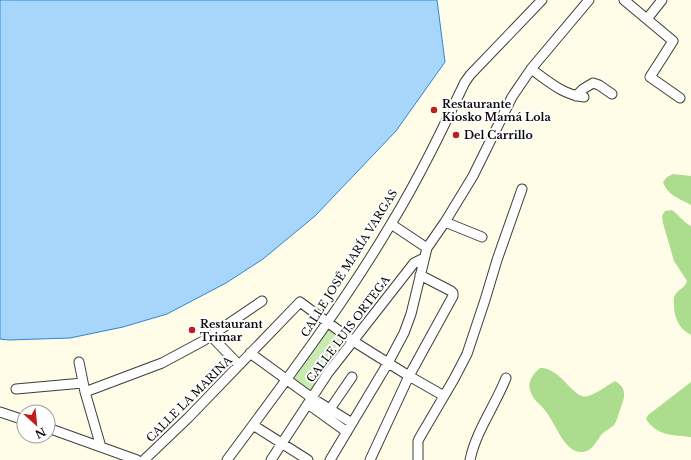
<svg xmlns="http://www.w3.org/2000/svg" width="691" height="460" font-family="'Libre Baskerville',serif">
<style>
.green{fill:#caebaf}
.forest{fill:#acdc8d}
.water{fill:#a8d6fa;stroke:#2b87d5}
.lines{fill:none;stroke-linecap:round;stroke-linejoin:round}
.minor-casing{stroke:#3d3d3d;stroke-width:11}
.minor{stroke:#fff;stroke-width:9}
.poi-dot{fill:#c11e1b;stroke:#fff;stroke-width:1.5}
.labels{text-anchor:middle;stroke-width:4;stroke-linejoin:round;paint-order:stroke}
.poi-label{font-size:11px;font-weight:bold;fill:#0a0a0a;stroke:#fff;text-anchor:start}
.street-label{font-size:11px;fill:#0a0a0a;stroke:#fff}
</style>
<rect width="100%" height="100%" fill="#fffce7"/>
<path class="green" d="M329,328l18,15 -21,26 -16,22 -17,-13z"/>
<path class="forest" d="M673,174l18,2v29c-12,-7 -23,-9 -28,-23l4,-5z
M672,210c7,5 11,12 19,16v109c-11,-6 -16,-15 -17,-28 0,-4 -1,-9 1,-12 4,-7 9,-5 12,-14l-13,-20 -11,-38 -1,-7 3,-5z
M540,368c21,-1 34,33 48,28 10,-3 18,-10 27,-15 15,9 8,19 4,32 -2,4 -2,8 -5,12 -3,3 -8,5 -12,9 -6,7 -10,19 -22,18 -15,-1 -24,-26 -31,-36 -3,-5 -7,-10 -12,-14 -11,-12 -10,-23 3,-34z
M691,382v55c-18,-2 -34,-1 -45,-18l2,-4z"/>
<path class="water" d="M0,0h437l8,62 -49,69 -81,85 -52,43 -37,24 -59,31 -44,13 -53,11 -61,2 -9,-1z"/>
<g class="lines">
<defs>
<path id="minor" d="M624,0l49,41 -23,36 30,21
M647,19l15,-19
M531,69c17,12 32,26 53,28
M576,96l7,-7 10,-6 6,2 13,9
M445,222l37,15
M391,224l36,24
M211,336l28,29
M250,353l62,45 40,25
M79,362l6,30 16,55
M16,389l67,-6
M85,392l77,-29 41,-22 59,-40
M308,404l39,28
M330,409l22,-32
M0,412l24,8
M253,425l55,35
M48,428l89,32
M144,460l44,-42 112,-116 53,39 56,35 35,20
M227,460c57,-77 115,-153 164,-236 28,-46 51,-94 74,-142l5,-7 72,-75
M271,460l57,-87 86,-110 10,-5
M330,460l58,-97 16,-30 7,-19 16,-66 18,-26 28,-46 39,-79 19,-28 58,-69
M370,460l39,-84 44,-80v-3l-2,-2 -31,-16
M418,460v-19l2,-4 34,-58 13,-25 18,-54 12,-40 25,-71
M470,460c6,-29 25,-54 36,-82"/>
</defs>
<use href="#minor" class="minor-casing"/>
<use href="#minor" class="minor"/>
</g>
<g class="poi-dot">
<circle cx="434" cy="110" r="4"/>
<circle cx="456" cy="135" r="4"/>
<circle cx="192" cy="330" r="4"/>
</g>
<g class="labels">
<g class="poi-label">
<text x="442" y="108">Restaurante<tspan x="442" dy="13">Kiosko Mamá Lola</tspan></text>
<text x="464" y="139">Del Carrillo</text>
<text x="200" y="328">Restaurant<tspan x="200" dy="13">Trimar</tspan></text>
</g>
<g class="street-label">
<text transform="translate(349 263) rotate(-58)" y="4">CALLE JOSÉ MARÍA VARGAS</text>
<text transform="translate(348 329) rotate(-53)" y="4">CALLE LUIS ORTEGA</text>
<text transform="translate(189 399) rotate(-45)" y="4">CALLE LA MARINA</text>
</g>
</g>
<g transform="translate(36 424) rotate(153)"><circle r="19" fill="#ffffff" stroke="#9d9d9d"/>
<path d="M0-3L7 15L0 10L-7 15Z" fill="#c11e1b"/>
<text y="-6" font-size="11" font-weight="bold" text-anchor="middle" fill="#0a0a0a">N</text>
</g>
</svg>
